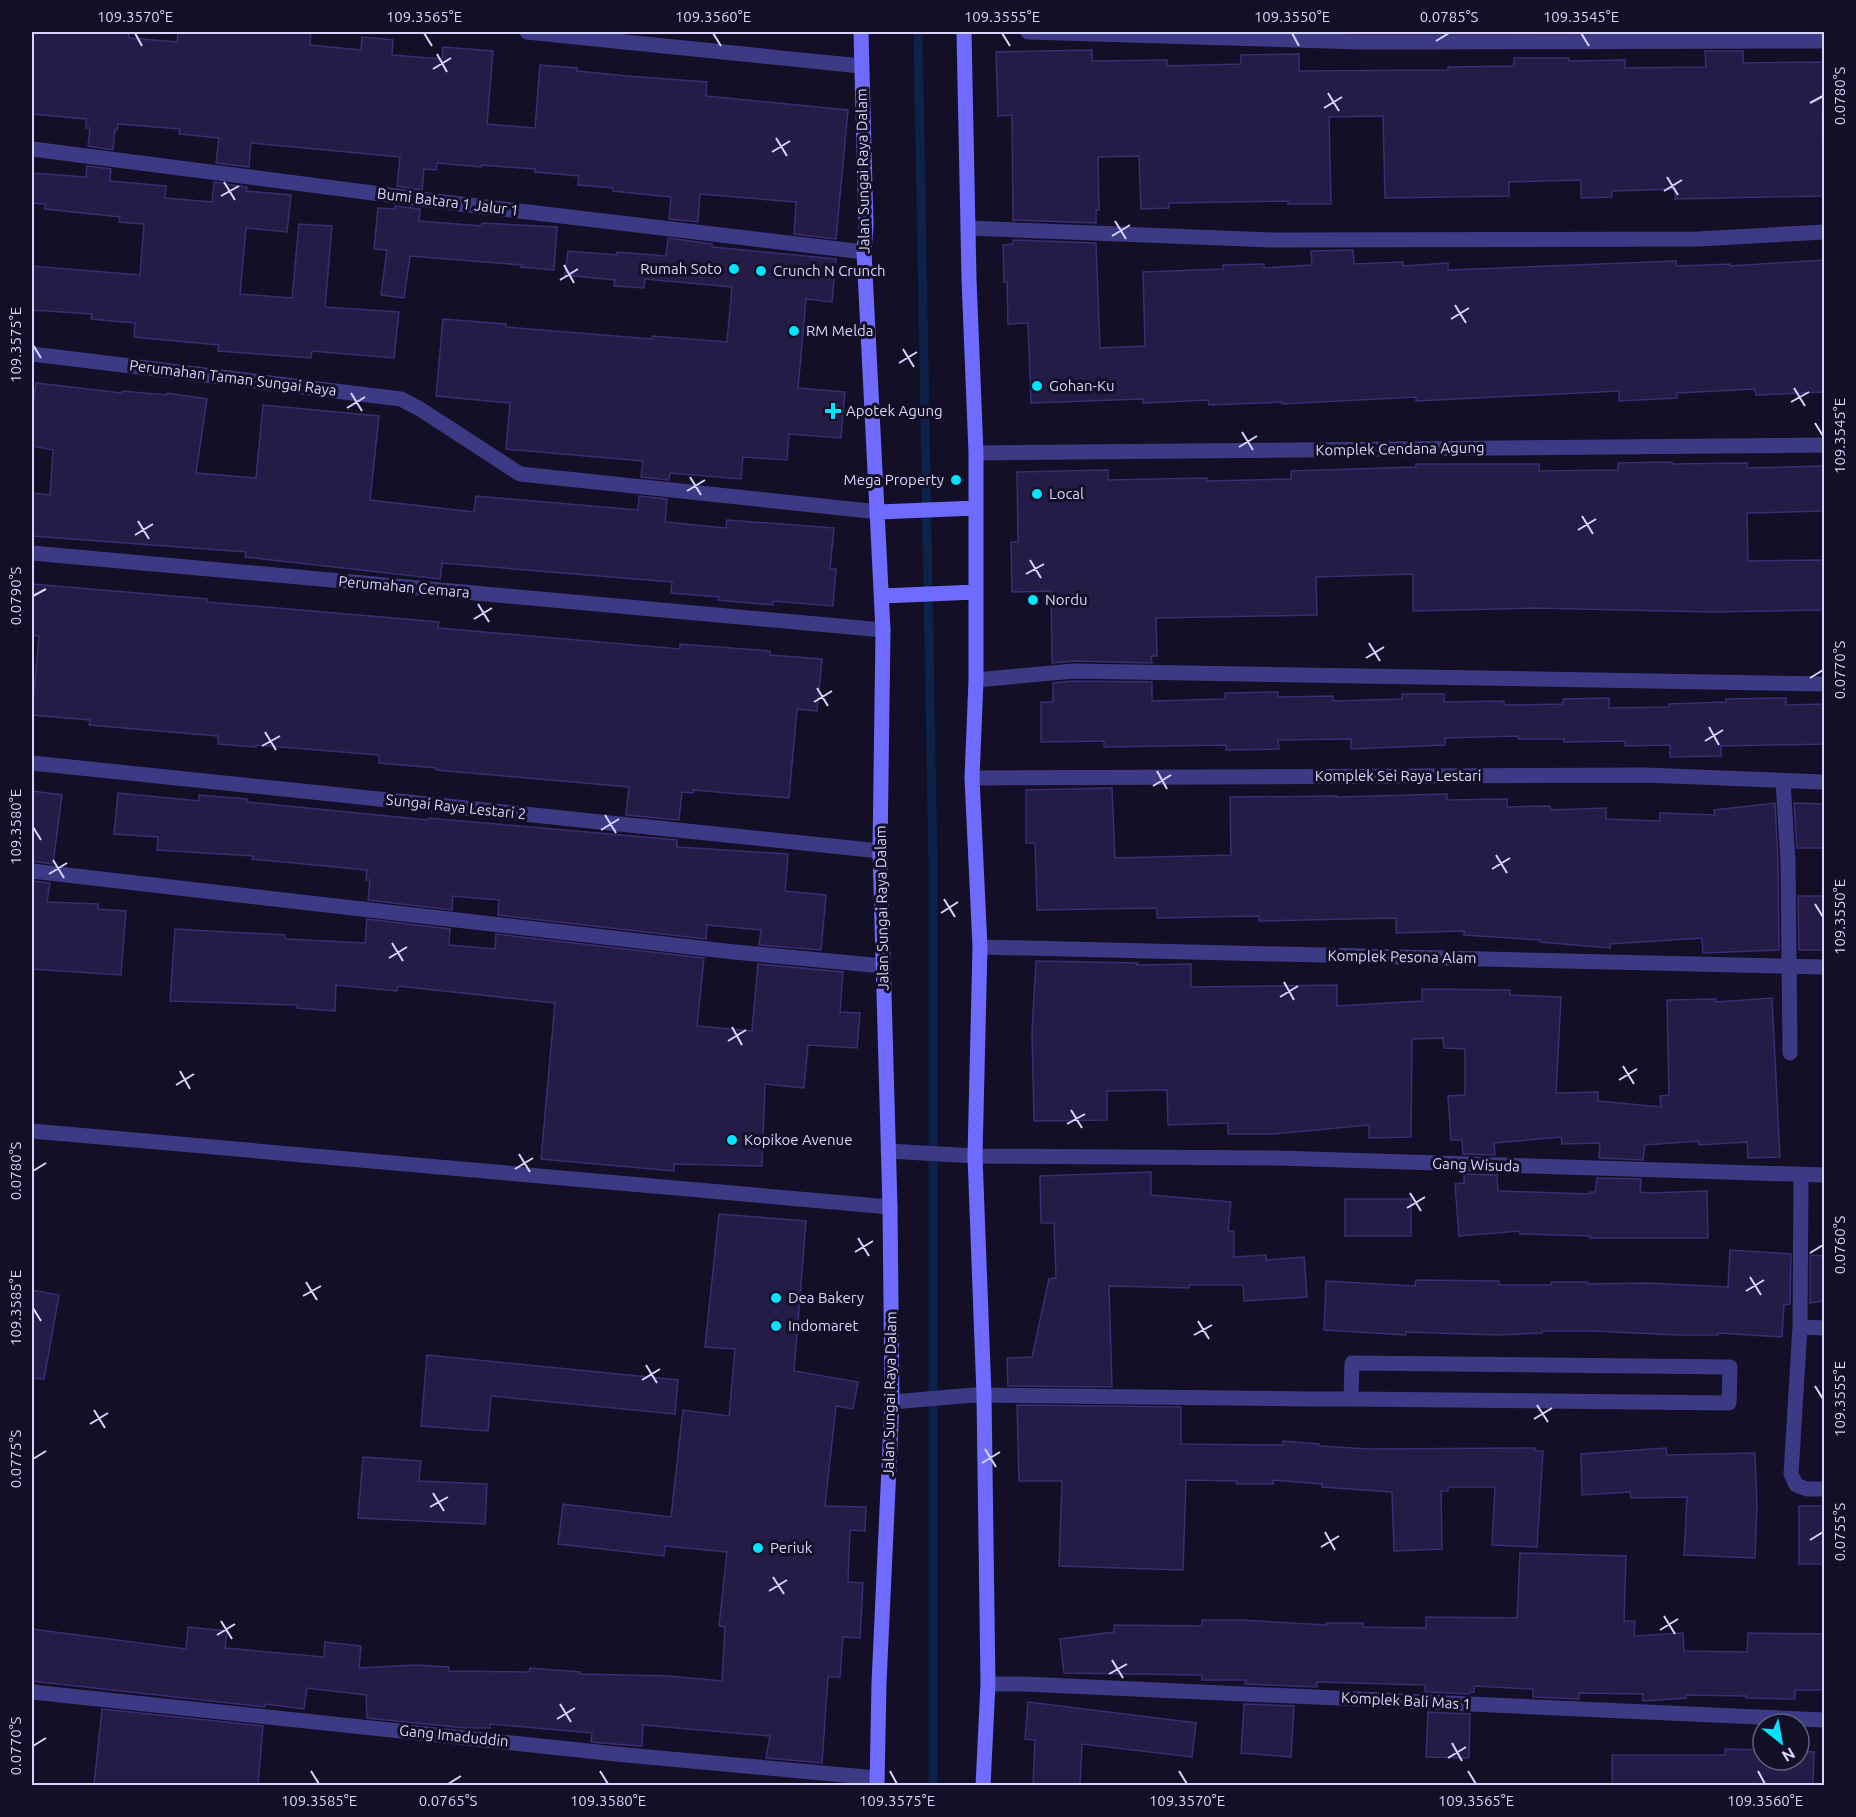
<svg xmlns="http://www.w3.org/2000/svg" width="1856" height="1817" font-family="Ubuntu,sans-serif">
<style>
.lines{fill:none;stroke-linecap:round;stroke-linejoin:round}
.stream{stroke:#0c2248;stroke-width:9}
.building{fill:#241b47;stroke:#3b2d73;stroke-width:1.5}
.street{stroke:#3d3a85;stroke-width:15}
.secondary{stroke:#6f6bff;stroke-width:15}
.ticks{fill:none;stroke:#d9d4ff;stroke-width:2}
.poi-dot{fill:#00e5ff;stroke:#130f26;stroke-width:2}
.labels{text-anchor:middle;stroke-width:6;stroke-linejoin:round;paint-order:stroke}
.street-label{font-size:15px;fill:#d9d4ff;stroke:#130f26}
.poi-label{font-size:15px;fill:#d9d4ff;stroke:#130f26;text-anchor:start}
.neatline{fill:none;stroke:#d9d4ff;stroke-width:2}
.ticks-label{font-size:15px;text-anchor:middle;fill:#d9d4ff}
</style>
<rect width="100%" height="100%" fill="#130f26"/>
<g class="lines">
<path class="stream" d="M918,32l15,832v922"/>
</g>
<path class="building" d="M32,32h97v6l48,4 1,-10h133l-1,13 51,5 1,-13 31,3 -1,15 50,4 1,-12 50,4 -6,73 48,4 5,-63 37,3v3l50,5 80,6 -1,14 142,14 -12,129 -42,-5 2,-32 -96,-8 -2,28 -29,-3 2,-22 -58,-6v-3l-35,-3 1,-9 -44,-4v-3l-54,-4v2l-44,-4 -1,7 -12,-1 -2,21 -25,-4 3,-29 -149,-14 -2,24 -33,-4 3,-25 -40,-4 1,-5 -62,-5 -1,6h-2l-2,20 -25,-4 2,-18h-4v-9l-54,-5z
M1092,50v11l75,-1v6l74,-2v-9l58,-1v17l149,-1v-3l66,-1v-8h55v3l56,-1v8l81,-1 -1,-16h38v12l81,-1v48h-2l1,86 -148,3v-10l-63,2v6l-31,1v-18l-72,2v14l-124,2 -2,-82 -54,1 2,87h-43v-3l-119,2v5l-28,1 -2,-53 -41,1 1,53h-3v13l-83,-3 -1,-105 -14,1 -2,-64z
M87,166l24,3 -1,12 56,5 -1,12 47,4 2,-20 33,5 -1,4 45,4 -4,37 -41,-4 -6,66 52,4 7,-74 33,2 -7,81 74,5 -5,46 -82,-7 -1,7 -93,-7 1,-6 -85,-8 1,-14 -44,-4 1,-5 -60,-4v-44l108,9 4,-51 -25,-2 1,-5 -75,-8v-5l-13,-1v-30l54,4z
M395,206l25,3 -1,12 63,5v-3l75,4 -3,43 -33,-3 1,-2 -112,-9 -6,42 -23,-3 6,-45 -13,-1 4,-41 17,1z
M668,238l44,6v3l124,12 -4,43 -26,-3 -8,89 47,4 -4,46 -52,-4 -2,26 -44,-3 -2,22 -71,-6 -1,7 -28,-3 2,-16 -137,-12 4,-46 -74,-7 7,-77 63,5v3l146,12v-3l75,6 5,-55 -87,-8 -1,9 -30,-2 1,-6 -50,-5 3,-24 49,4v-3l49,4z
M1013,240l83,3 4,105 45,-2 -2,-74 80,-3v-4l41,-1v4l48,-3 -1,-14 42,-1 1,14 49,-2v4l45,-3v7l228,-9 1,5 53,-2v2l94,-6v132l-68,3 -1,-6 -78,4v5l-58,3v-10l-203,10v-4l-134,7v-2l-73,3 -1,-5 -65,3v-4l-112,4 -3,-80 -20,1 -1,-42h-3l-1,-37 10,-1z
M36,383l86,10v-2l45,4v-2l40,6 -11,74 60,5 7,-73 116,11 -9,84 104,12 2,-16 162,14 1,-14 28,3 -2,23 61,6 1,-8 107,8 -4,41h6l-3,37 -60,-5v4l-55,-5 1,-3 -48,-4 1,-11 -230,-19 -2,16 -195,-22 1,-5 -214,-16v-43l18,2 3,-45 -21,-4v-36z
M1672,462v2l75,-1v5l77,-2v45l-77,2 1,48 76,-1v50l-111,2 -180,-4 -120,3v-37l-97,3 1,38 -161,3 1,38h-6l1,7 -78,-2 -22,2 -1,-72 -39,1 -1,-50h7l-1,-70 91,-2v10l99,-2v3l84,-2v-8l125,-4v-3h123v7l79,-1v-7z
M32,584l175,15v3l232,20 -1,6 242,21v-5l90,7v4l52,4 -5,52 -20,-2 -8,89 -96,-8v3l-11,-1 -3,28 -53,-5 3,-28 -193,-17v-2l-57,-5v-8l-123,-10v2l-38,-3v-8l-129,-11 1,-5 -58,-5 7,-79 -7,-1z
M1074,681l78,1v19l73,-2v-6l53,-1v5l55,-1v5l69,-2v-5h42v8l60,-1v4l59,-1v-5l46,-1v10l60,-1v-3l57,-2v-3l60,-1v7l38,-1v40l-103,2v10l-51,1v-12l-45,1v-5l-61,1v-3h-46v-3l-73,2v7l-94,4v-10l-73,1 1,9 -53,1v-5l-122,2v-6l-63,1v-40h12v-19z
M1112,788l3,70 116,-3 -1,-58 107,-1v1l110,-3v6l60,-1v8l43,-1 1,4 55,-2v11l54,2v-8l55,2 -1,-5 61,-7 3,59 1,88 -76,3 -1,-15 -92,6v4l-70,-6v-2l-76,-5v-4l-68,2v-15l-137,3v-5l-102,2v-10l-120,2 -2,-67h-9v-53z
M32,791l30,4 -9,69 -21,-3z
M118,793l81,8v-6l48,4v3l181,18 1,-2 248,22v7l111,7 -3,37 41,4 -5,55 -62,-5 2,-15 -54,-5 -1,14 -208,-24 1,-15 -46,-4 -1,14 -84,-10 2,-20h-4l1,-10 -115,-11 1,-3 -96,-6 1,-13 -44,-3z
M1794,803l30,1v44h-27z
M32,881l18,2 -3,19 51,2v5l28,2 -5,64 -89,-6z
M1798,896h26v54h-25z
M367,919l83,10 -1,16 46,4 1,-15 208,24 -7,68 55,5 6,-67 85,8 -3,40 20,1 -3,35 -49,-3 -4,43 -39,-4 -3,82 -88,-2v7l-133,-12 14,-156 -157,-17 -1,5 -61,-6 -1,26 -38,-3v-3l-127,-4 5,-72 110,6v4l80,4z
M1036,961l102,2 -1,2 54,-1v23l146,-2v21l85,-5v-12l88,1v5l51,2 -5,96 42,-1v9l63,6 -1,-11 9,-1 -2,-95 49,-1v3l56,-4 8,159 -32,1 -1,-16 -48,3v-4l-54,4 -2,15 -44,-2 1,-15 -38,1 -1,-7 -67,6 1,12 -32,-1 -1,-14h-11l-3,-44 17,-1v-46l-21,-1 -1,-10 -31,1 -1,98 -42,1v-13l-96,9h-45v-11l-60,2 -1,-35 -60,1v29l-73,1 -2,-90z
M1151,1172v23l80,7 -3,29h6v26l32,-2v5l38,-3 3,40 -63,4 -1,-16h-54v3l-80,-2 3,101 -104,-1 -1,-28 25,-1 17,-78 7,-1 -2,-55h-13l-1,-47z
M1464,1174l33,1 1,16 92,3v-2h5l2,-14 44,1 -1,13 9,1 58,-2 1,47h-118v-2l-70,-2v-3l-61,5 -4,-52 9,-1z
M1345,1199h66v37h-66z
M719,1214l87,7 -12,150 64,11 -5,27 -17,-3 -11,100 41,1 -1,24 -15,-1 -2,52 15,1 -3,55 -17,-1 -3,40h-12l-6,86 -56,-5 4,-22 -127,-11 -1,21h-3l-48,-4 1,-9 -102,-9v4h-25l-98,-10 -1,-23 -59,-7 -3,21 -39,-5v3l-233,-26v-52l154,20 2,-22 39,4 -2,17 99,9 1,-15 36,4 -2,22 57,-3 33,2v4l80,1 1,-4 50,4v2l89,2 53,5 3,-54 -6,-1 8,-74 -62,-6 -1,10 -106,-12 5,-40 108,13 12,-107 46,6 6,-67 -30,-2z
M1730,1250l61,4 -1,50 -6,1 -2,32 -64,-4v2h-40l-84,-4h-52v2l-44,2 -92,-3v3l-82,-5 2,-49 89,5 1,-6 83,1v4h52v-3h37v2l59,-1 81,4z
M1810,1255l14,1v45l-14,2z
M32,1290l27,5 -15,84 -12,-1z
M427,1355l251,25 -3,34 -184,-18 -3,35 -67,-5z
M1017,1405l164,2v37l102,1v-4l36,3v2l50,3 166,-1v3h8l-6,96 -45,-2 3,-58h-47v4h-7l1,58 -48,2 -2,-59 -70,-5v-3l-49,-4v4h-36v-3l-51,-1 -3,90 -124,-4 3,-85h-43z
M1666,1448l1,7 88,-2 2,53 -2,52 -71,-3 3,-58 -56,1 -1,-6 -48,3 -1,-41z
M363,1457l58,4 -2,20 68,3 -2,40 -127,-6z
M1799,1506h25v58h-25z
M1520,1553l106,3 -2,65h11l-1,15 49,-3 1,18 63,1 1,-19 76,1v56h-29v9l-49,-1v-2l-60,-1v3l-43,3v-7l-64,-1v6l-46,-2v-8l-59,-3v6h-4v2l-41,-2h-4v-7l-108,-3v5l-72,-3 1,-4h-44v-5l-138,-2 -4,-34 54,-7v-7l88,1v-6h39l85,5v-2h37v4l63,1v-11l91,1z
M1028,1702l168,21 -4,34 -110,-13 -2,41h-47l2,-45 -10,-1z
M1244,1704l50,2 -3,51 -50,-4z
M102,1709l161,17 -5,59h-164z
M1428,1712l42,2 -1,44 -43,-1z
M1725,1749l38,1v10h36v-9l15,1 -1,33h-201v-30h113z"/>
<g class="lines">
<path class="street" d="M527,32l334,34
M1028,32l332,10 464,-1
M32,149l395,51 437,52
M968,228l304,12 426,-1 126,-7
M32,354l369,45 19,10 100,65 359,38
M976,453l848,-8
M32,553l851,77
M976,680l98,-9 750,13
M32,763l848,88
M972,778l673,-3 179,7
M1783,782l5,80 2,191
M32,871l702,81 149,14
M980,947l844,20
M32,1131l858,76
M888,1151l87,5 302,2 547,17
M1801,1175l-1,152 24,1
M1800,1327l-9,147 5,11 11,4h17
M892,1402l82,-7 336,4h41l378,4 1,-36 -378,-4 -1,36
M988,1684h36l800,36
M32,1692l594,63 251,23"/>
<path class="secondary" d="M861,32l5,194 -2,26 19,378 -3,221 10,356 2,195 -13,281 -2,103
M964,32l5,247 7,174v227l-4,98 8,169 -5,209 9,239 4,289 -5,102
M879,512l97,-4
M882,596l94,-4"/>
</g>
<path class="ticks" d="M135,33l7,13M424,33l8,13M713,33l8,13M1002,33l8,13M1292,33l7,13M1581,33l8,13M1436,41l13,-8M437,54l10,18M433,69l18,-11M1328,93l11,18M1810,103l13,-7M1324,108l18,-11M776,138l11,18M772,152l18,-11M1667,177l11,18M224,182l11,18M1664,191l18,-11M221,196l18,-10M1115,221l11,18M1112,236l18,-11M564,265l10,18M560,280l18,-11M1455,305l11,18M1451,319l18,-11M33,345l8,13M903,349l11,18M899,363l18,-11M1794,388l11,18M351,393l11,18M1791,402l18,-10M347,408l18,-11M1815,423l8,13M1242,432l11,18M1239,447l18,-11M690,477l11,18M687,491l18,-11M1582,516l11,18M138,521l11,18M1578,530l18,-11M135,535l18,-11M1030,560l11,18M1026,574l18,-10M33,596l13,-7M478,604l11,18M474,619l18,-11M1369,643l11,18M1366,658l18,-11M1810,678l13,-8M817,688l11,18M814,702l18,-11M1709,727l10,18M265,732l11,18M1705,741l18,-11M262,746l18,-10M1157,771l10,18M1153,786l18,-11M605,815l11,18M33,827l8,13M601,830l18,-11M1496,855l11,18M53,860l11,18M1492,869l18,-11M49,874l18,-11M944,899l11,18M1815,904l8,13M941,913l17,-11M392,943l11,18M389,958l18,-11M1284,982l10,18M1280,997l18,-11M732,1027l10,18M728,1041l18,-11M1623,1066l11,18M180,1071l10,18M1619,1080l18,-11M176,1085l18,-11M1071,1110l11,18M1067,1124l18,-10M519,1154l11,18M515,1169l18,-11M33,1171l13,-8M1410,1193l11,18M1407,1208l18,-11M858,1238l11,18M855,1252l18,-11M1810,1253l13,-8M1750,1277l11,18M306,1282l11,18M1746,1291l18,-11M303,1296l18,-10M33,1308l8,13M1198,1321l11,18M1194,1335l18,-10M646,1365l11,18M642,1380l18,-11M1815,1386l8,13M1537,1405l11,17M94,1410l11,18M1534,1419l18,-11M90,1424l18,-11M985,1449l11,18M33,1459l13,-8M982,1463l18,-11M433,1493l11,18M430,1507l18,-10M1325,1532l10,18M1810,1540l13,-8M1321,1547l18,-11M773,1577l11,17M769,1591l18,-11M1664,1616l11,18M221,1621l11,18M1660,1630l18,-11M217,1635l18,-11M1112,1660l11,18M1109,1674l18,-10M560,1704l11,18M557,1719l18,-11M1452,1743l10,18M33,1746l13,-8M1448,1758l18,-11M311,1771l8,13M600,1771l8,13M890,1771l7,13M1179,1771l8,13M1468,1771l8,13M1758,1771l7,13M448,1784l13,-8"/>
<g class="poi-dot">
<circle cx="734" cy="269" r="6"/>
<circle cx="761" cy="271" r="6"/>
<circle cx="794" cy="331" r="6"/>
<circle cx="1037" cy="386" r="6"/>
<path d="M830 402h6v6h6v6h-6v6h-6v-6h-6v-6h6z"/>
<circle cx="956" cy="480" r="6"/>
<circle cx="1037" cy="494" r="6"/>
<circle cx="1033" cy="600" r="6"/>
<circle cx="732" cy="1140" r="6"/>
<circle cx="776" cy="1298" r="6"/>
<circle cx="776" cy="1326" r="6"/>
<circle cx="758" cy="1548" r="6"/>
</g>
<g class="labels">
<g class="street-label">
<text transform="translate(863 171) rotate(-91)" y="5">Jalan Sungai Raya Dalam</text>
<text transform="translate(448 202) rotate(7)" y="5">Bumi Batara 1 Jalur 1</text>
<text transform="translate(233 378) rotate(7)" y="5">Perumahan Taman Sungai Raya</text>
<text transform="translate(1400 449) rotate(-1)" y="5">Komplek Cendana Agung</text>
<text transform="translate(404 587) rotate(5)" y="5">Perumahan Cemara</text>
<text x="1398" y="781">Komplek Sei Raya Lestari</text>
<text transform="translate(456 807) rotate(6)" y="5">Sungai Raya Lestari 2</text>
<text transform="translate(882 908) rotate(-91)" y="5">Jalan Sungai Raya Dalam</text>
<text transform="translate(1402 957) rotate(1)" y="5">Komplek Pesona Alam</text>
<text transform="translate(1476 1165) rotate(2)" y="5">Gang Wisuda</text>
<text transform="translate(890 1394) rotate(-89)" y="5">Jalan Sungai Raya Dalam</text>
<text transform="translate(1406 1701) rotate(3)" y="5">Komplek Bali Mas 1</text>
<text transform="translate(454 1736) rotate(6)" y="5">Gang Imaduddin</text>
</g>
<g class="poi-label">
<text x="722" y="274" text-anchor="end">Rumah Soto</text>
<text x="773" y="276">Crunch N Crunch</text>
<text x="806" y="336">RM Melda</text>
<text x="1049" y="391">Gohan-Ku</text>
<text x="846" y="416">Apotek Agung</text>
<text x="944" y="485" text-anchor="end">Mega Property</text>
<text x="1049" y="499">Local</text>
<text x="1045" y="605">Nordu</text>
<text x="744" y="1145">Kopikoe Avenue</text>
<text x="788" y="1303">Dea Bakery</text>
<text x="788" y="1331">Indomaret</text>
<text x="770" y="1553">Periuk</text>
</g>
</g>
<rect width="1856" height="1817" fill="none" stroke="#130f26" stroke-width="66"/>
<g transform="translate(1781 1742) rotate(149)"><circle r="28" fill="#130f26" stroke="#625e7d" stroke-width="1.5"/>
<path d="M0-4.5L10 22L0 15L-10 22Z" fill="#00e5ff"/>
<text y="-9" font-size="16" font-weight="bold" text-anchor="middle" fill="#d9d4ff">N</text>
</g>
<rect x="33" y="33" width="1790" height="1751" class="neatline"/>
<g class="ticks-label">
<text x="135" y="22">109.3570°E</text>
<text x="424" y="22">109.3565°E</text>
<text x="713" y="22">109.3560°E</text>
<text x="1002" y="22">109.3555°E</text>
<text x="1292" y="22">109.3550°E</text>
<text x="1449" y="22">0.0785°S</text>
<text x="1581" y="22">109.3545°E</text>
<text transform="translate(1840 96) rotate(-90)" y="5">0.0780°S</text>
<text transform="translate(16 345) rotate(-90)" y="5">109.3575°E</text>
<text transform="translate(1840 436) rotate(-90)" y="5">109.3545°E</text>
<text transform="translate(16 596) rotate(-90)" y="5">0.0790°S</text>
<text transform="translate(1840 670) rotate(-90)" y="5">0.0770°S</text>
<text transform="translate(16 827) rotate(-90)" y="5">109.3580°E</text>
<text transform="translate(1840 917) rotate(-90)" y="5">109.3550°E</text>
<text transform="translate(16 1171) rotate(-90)" y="5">0.0780°S</text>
<text transform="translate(1840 1245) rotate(-90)" y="5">0.0760°S</text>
<text transform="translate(16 1308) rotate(-90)" y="5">109.3585°E</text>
<text transform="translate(1840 1399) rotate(-90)" y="5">109.3555°E</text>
<text transform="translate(16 1459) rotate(-90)" y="5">0.0775°S</text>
<text transform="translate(1840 1532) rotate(-90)" y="5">0.0755°S</text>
<text transform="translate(16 1746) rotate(-90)" y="5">0.0770°S</text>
<text x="319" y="1806">109.3585°E</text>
<text x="448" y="1806">0.0765°S</text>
<text x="608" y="1806">109.3580°E</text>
<text x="897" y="1806">109.3575°E</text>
<text x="1187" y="1806">109.3570°E</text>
<text x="1476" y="1806">109.3565°E</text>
<text x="1765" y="1806">109.3560°E</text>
</g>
</svg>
